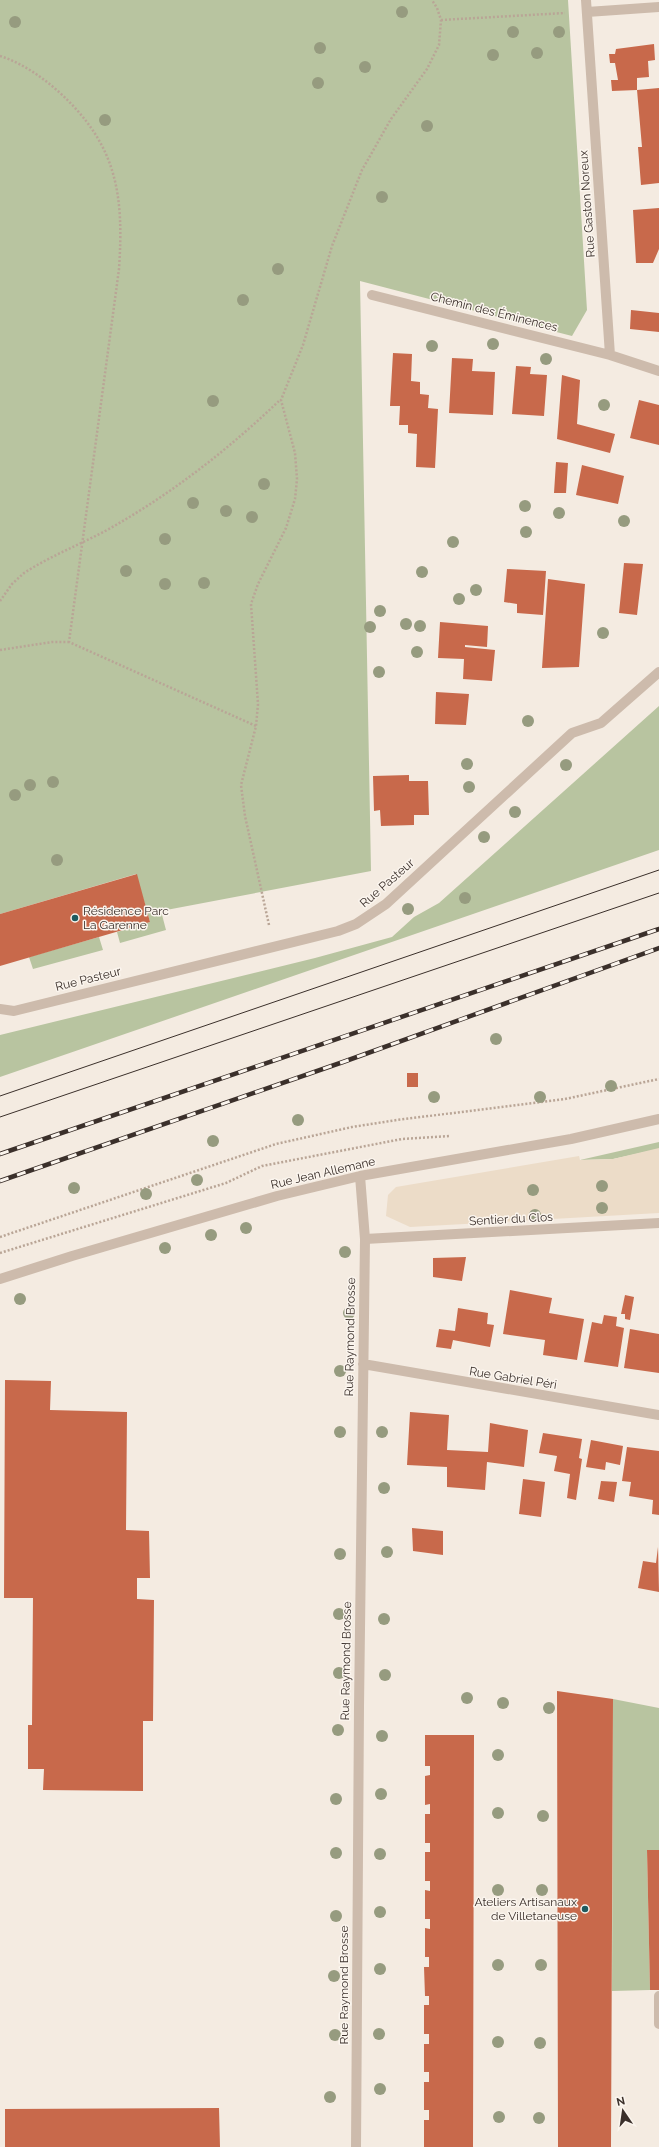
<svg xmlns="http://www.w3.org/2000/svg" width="659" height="2147" font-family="Raleway,sans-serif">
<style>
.green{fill:#b8c4a0}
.plaza{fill:#ecdcc8}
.building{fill:#c8694b}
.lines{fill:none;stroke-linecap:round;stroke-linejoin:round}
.path{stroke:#b9a596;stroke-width:2.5;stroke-dasharray:2 2;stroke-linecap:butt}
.minor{stroke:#cdbbac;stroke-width:10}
.tram{stroke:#3b302b;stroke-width:1}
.rail-casing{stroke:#3b302b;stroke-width:4.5}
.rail{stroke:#fbf5ee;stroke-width:3;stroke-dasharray:9;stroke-linecap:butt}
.tree{fill:#969b7f}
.poi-dot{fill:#1f5a5e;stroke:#fbf5ee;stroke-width:1.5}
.labels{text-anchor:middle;stroke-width:3;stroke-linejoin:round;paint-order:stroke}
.street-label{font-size:12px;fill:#3b302b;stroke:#fbf5ee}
.poi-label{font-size:12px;fill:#3b302b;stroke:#fbf5ee;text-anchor:start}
</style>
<rect width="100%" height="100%" fill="#f4ebe1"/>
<path class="green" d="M0,0h568l19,310 -15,26 -212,-55 11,590 -210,40 5,19 -46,13 -3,-11 33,-10 -14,-48 -136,40z
M659,706v144l-659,227v-42l315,-77 77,-21 22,-20 25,-14z
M99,937l4,13 -70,19 -4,-12z
M659,1142v7l-46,10 -33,1z
M613,1699l46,9v142l-12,1 3,139 -38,1z"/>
<path class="plaza" d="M659,1148v65l-249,14 -24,-11 2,-21 8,-8 183,-31 1,4 33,-1z"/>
<path class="building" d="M654,44l1,16 -7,1 1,16 -12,1v12l22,-2v95l-18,2 -3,-38h4l-5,-57 -25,1 -1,-11h7l-3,-17h-5l-1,-9h6l1,-5z
M659,208v41l-6,14h-17l-3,-53z
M631,310l28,3v19l-29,-3z
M393,353l19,1 -1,27 9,1v12l9,1 -1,13 10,1 -3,59 -19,-1 1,-33 -9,-1v-8h-9l1,-19h-10z
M452,358l21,1 -1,12 23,1 -2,43 -44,-2z
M516,366l15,1 -1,7 17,1 -3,41 -32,-2z
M562,375l18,5 -3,44 38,10 -5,19 -53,-14z
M639,400l20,5v40l-29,-7z
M556,462l12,1 -2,30h-12z
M582,465l42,11 -6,28 -42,-9z
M624,563l19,1 -6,51 -18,-2z
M507,569l39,2 -3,44 -26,-2v-9l-13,-2z
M548,579l37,5 -6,83 -37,1z
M440,622l48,4 -1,21 -22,-2v2l30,3 -3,31 -29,-2 1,-20 -26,-1z
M436,692l33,2 -3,31 -31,-1z
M409,775v6h19l1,34h-15v10l-33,1 -1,-16 -6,1 -1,-35z
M137,874l13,48 -150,44v-52z
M407,1073h11v14h-11z
M466,1257l-4,24 -29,-4v-19z
M510,1290l42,8 -3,15 35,6 -7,41 -34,-5 2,-15 -42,-6z
M625,1295l9,2 -4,23 -5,-1v-5h-4z
M458,1308l30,5 -1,11 7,1 -4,22 -37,-7 -2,9 -15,-2 3,-18 16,2z
M604,1315l13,2 -1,9 8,2 -6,39 -34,-5 8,-40 10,2z
M630,1329l29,5v39l-35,-5z
M5,1380l46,1 -1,29 77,2 -1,118 23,1 1,47h-13v21l17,1 -1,121h-10v70l-100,-1 1,-21h-16v-44h4l1,-127h-29z
M410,1412l39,3 -2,35 41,2 2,-29 38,7 -4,37 -37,-5 -2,28 -38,-3v-20l-40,-2z
M543,1433l39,6 -3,19 3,1 -6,41 -9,-2 3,-24 -16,-3 3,-15 -18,-3z
M591,1440l32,6 -3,19 -14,-3 -1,8 -19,-3z
M627,1447l32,4v64l-7,-1 1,-14 -24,-4 2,-14 -9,-1z
M523,1479l22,3 -4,35 -22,-3z
M601,1481l16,1 -3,20 -16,-3z
M412,1528l31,3v24l-30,-4z
M658,1547l1,45 -21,-4 5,-27 13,2z
M557,1691l56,8 -2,448h-53z
M425,1735h49l-1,412h-49v-27h5v-10h-5v-28h5v-10h-5v-28h5v-10h-5v-29h5v-9h-4l-1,-29h5v-10h-4v-29l5,1v-10h-5v-29l5,1v-10h-5v-29h5v-9h-5v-29h5v-10l-5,1v-29l5,-1v-9h-5z
M647,1850h12v140h-9z
M219,2108l1,39h-215v-38z"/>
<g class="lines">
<path class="path" d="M441,20l124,-7
M0,56c22,7 42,21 59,36 58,53 65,102 60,177l-50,373 187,84
M0,601l12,-17 12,-11c31,-20 66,-32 97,-51 58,-34 111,-76 159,-122
M0,650l52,-8h17
M269,925l-24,-109 -4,-31 15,-59 2,-22 -7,-100 7,-20 28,-56 9,-29 2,-20 -2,-26 -14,-53 22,-55 29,-99 30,-76 29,-51 36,-50 12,-24 2,-25 -4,-12 -5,-8
M0,1237l276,-93 76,-17 45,-7 168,-21 94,-20
M0,1253l226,-70 36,-17 140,-27 48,-3"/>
<path class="minor" d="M586,0l24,355 49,16
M587,12l72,-5
M372,295l238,60
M0,1009l14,2 324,-80 18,-7 30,-20 186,-171 29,-10 58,-51
M365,1239l294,-16
M0,1279l72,-23 205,-60 83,-20 211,-37 88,-20
M363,1364l296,51
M659,1996v28
M356,2147l3,-440 6,-468 -5,-63"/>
<path class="tram" d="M0,1096l659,-226
M0,1117l659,-224"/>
<defs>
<path id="rail" d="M0,1154l659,-225
M0,1181l343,-119 316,-114"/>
</defs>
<use href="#rail" class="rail-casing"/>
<use href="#rail" class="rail"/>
</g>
<g class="tree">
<circle cx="402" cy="12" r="6"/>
<circle cx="15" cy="22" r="6"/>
<circle cx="513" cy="32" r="6"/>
<circle cx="559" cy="32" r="6"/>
<circle cx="320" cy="48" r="6"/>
<circle cx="537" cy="53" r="6"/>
<circle cx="493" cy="55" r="6"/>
<circle cx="365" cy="67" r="6"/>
<circle cx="318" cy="83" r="6"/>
<circle cx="105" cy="120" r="6"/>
<circle cx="427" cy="126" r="6"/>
<circle cx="382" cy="197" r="6"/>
<circle cx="278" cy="269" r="6"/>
<circle cx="243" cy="300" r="6"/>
<circle cx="493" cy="344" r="6"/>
<circle cx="432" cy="346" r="6"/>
<circle cx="546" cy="359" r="6"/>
<circle cx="213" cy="401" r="6"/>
<circle cx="604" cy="405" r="6"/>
<circle cx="264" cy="484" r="6"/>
<circle cx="193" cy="503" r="6"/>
<circle cx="525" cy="506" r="6"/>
<circle cx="226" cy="511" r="6"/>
<circle cx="559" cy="513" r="6"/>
<circle cx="252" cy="517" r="6"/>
<circle cx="624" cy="521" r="6"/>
<circle cx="526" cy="532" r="6"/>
<circle cx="165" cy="539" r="6"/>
<circle cx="453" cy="542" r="6"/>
<circle cx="126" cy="571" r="6"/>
<circle cx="422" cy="572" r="6"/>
<circle cx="204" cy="583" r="6"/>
<circle cx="165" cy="584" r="6"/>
<circle cx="476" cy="590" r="6"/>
<circle cx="459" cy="599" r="6"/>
<circle cx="380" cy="611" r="6"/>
<circle cx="406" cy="624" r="6"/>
<circle cx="420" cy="626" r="6"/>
<circle cx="370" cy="627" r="6"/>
<circle cx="603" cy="633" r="6"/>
<circle cx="417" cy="652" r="6"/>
<circle cx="379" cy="672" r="6"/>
<circle cx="528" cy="721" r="6"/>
<circle cx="467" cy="764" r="6"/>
<circle cx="566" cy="765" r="6"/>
<circle cx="53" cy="782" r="6"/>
<circle cx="30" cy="785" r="6"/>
<circle cx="469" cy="787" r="6"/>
<circle cx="15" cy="795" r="6"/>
<circle cx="515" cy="812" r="6"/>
<circle cx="484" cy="837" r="6"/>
<circle cx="57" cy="860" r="6"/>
<circle cx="465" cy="898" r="6"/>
<circle cx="408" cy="909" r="6"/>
<circle cx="496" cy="1039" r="6"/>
<circle cx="611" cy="1086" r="6"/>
<circle cx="434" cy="1097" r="6"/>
<circle cx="540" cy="1097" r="6"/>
<circle cx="298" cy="1120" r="6"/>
<circle cx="213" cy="1141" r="6"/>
<circle cx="197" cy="1180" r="6"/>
<circle cx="602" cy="1186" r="6"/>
<circle cx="74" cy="1188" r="6"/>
<circle cx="533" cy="1190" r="6"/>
<circle cx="146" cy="1194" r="6"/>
<circle cx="602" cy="1208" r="6"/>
<circle cx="535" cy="1215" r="6"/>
<circle cx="246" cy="1228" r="6"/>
<circle cx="211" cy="1235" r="6"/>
<circle cx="165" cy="1248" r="6"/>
<circle cx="345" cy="1252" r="6"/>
<circle cx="20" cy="1299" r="6"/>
<circle cx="349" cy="1313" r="6"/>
<circle cx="340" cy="1371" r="6"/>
<circle cx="340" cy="1432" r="6"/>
<circle cx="382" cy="1432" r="6"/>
<circle cx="384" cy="1488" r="6"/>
<circle cx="387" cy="1552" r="6"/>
<circle cx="340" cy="1554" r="6"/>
<circle cx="339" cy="1614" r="6"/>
<circle cx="384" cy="1619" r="6"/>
<circle cx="339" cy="1673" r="6"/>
<circle cx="385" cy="1675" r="6"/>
<circle cx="467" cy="1698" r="6"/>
<circle cx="503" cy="1703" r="6"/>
<circle cx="549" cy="1708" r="6"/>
<circle cx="338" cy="1730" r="6"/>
<circle cx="382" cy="1736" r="6"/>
<circle cx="498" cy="1755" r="6"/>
<circle cx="381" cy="1794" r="6"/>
<circle cx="336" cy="1799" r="6"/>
<circle cx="498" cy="1813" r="6"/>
<circle cx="543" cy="1816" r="6"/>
<circle cx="336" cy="1853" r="6"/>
<circle cx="380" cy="1854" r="6"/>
<circle cx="498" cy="1890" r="6"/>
<circle cx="542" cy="1890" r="6"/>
<circle cx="380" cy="1912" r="6"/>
<circle cx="336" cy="1916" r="6"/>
<circle cx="498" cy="1965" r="6"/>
<circle cx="541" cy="1965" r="6"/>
<circle cx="380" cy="1969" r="6"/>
<circle cx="334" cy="1976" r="6"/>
<circle cx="379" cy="2034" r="6"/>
<circle cx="335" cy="2035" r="6"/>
<circle cx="498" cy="2042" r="6"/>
<circle cx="540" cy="2043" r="6"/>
<circle cx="380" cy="2089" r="6"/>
<circle cx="330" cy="2097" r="6"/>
<circle cx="499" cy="2117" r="6"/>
<circle cx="539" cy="2118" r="6"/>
</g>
<g class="poi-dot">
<circle cx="75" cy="918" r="4"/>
<circle cx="585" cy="1909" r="4"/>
</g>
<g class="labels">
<g class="street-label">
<text transform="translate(587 204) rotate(-94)" y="4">Rue Gaston Noreux</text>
<text transform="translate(494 312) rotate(14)" y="4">Chemin des Éminences</text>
<text transform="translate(387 883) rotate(-41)" y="4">Rue Pasteur</text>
<text transform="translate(88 979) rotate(-14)" y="4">Rue Pasteur</text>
<text transform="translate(323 1173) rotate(-13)" y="4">Rue Jean Allemane</text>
<text transform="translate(511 1219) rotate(-3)" y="4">Sentier du Clos</text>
<text transform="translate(350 1337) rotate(-89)" y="4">Rue Raymond Brosse</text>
<text transform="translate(513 1378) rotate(9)" y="4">Rue Gabriel Péri</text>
<text transform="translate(346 1661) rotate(-89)" y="4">Rue Raymond Brosse</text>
<text transform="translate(344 1985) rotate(-90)" y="4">Rue Raymond Brosse</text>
</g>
<g class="poi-label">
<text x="83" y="915">Résidence Parc<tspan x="83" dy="14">La Garenne</tspan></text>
<text x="577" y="1906" text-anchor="end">Ateliers Artisanaux<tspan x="577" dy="14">de Villetaneuse</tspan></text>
</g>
</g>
<g transform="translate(623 2111) rotate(347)" stroke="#fbf5ee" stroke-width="3" paint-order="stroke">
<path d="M0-3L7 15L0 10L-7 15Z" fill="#3b302b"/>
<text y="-6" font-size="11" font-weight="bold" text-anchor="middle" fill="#3b302b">N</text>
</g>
</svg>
